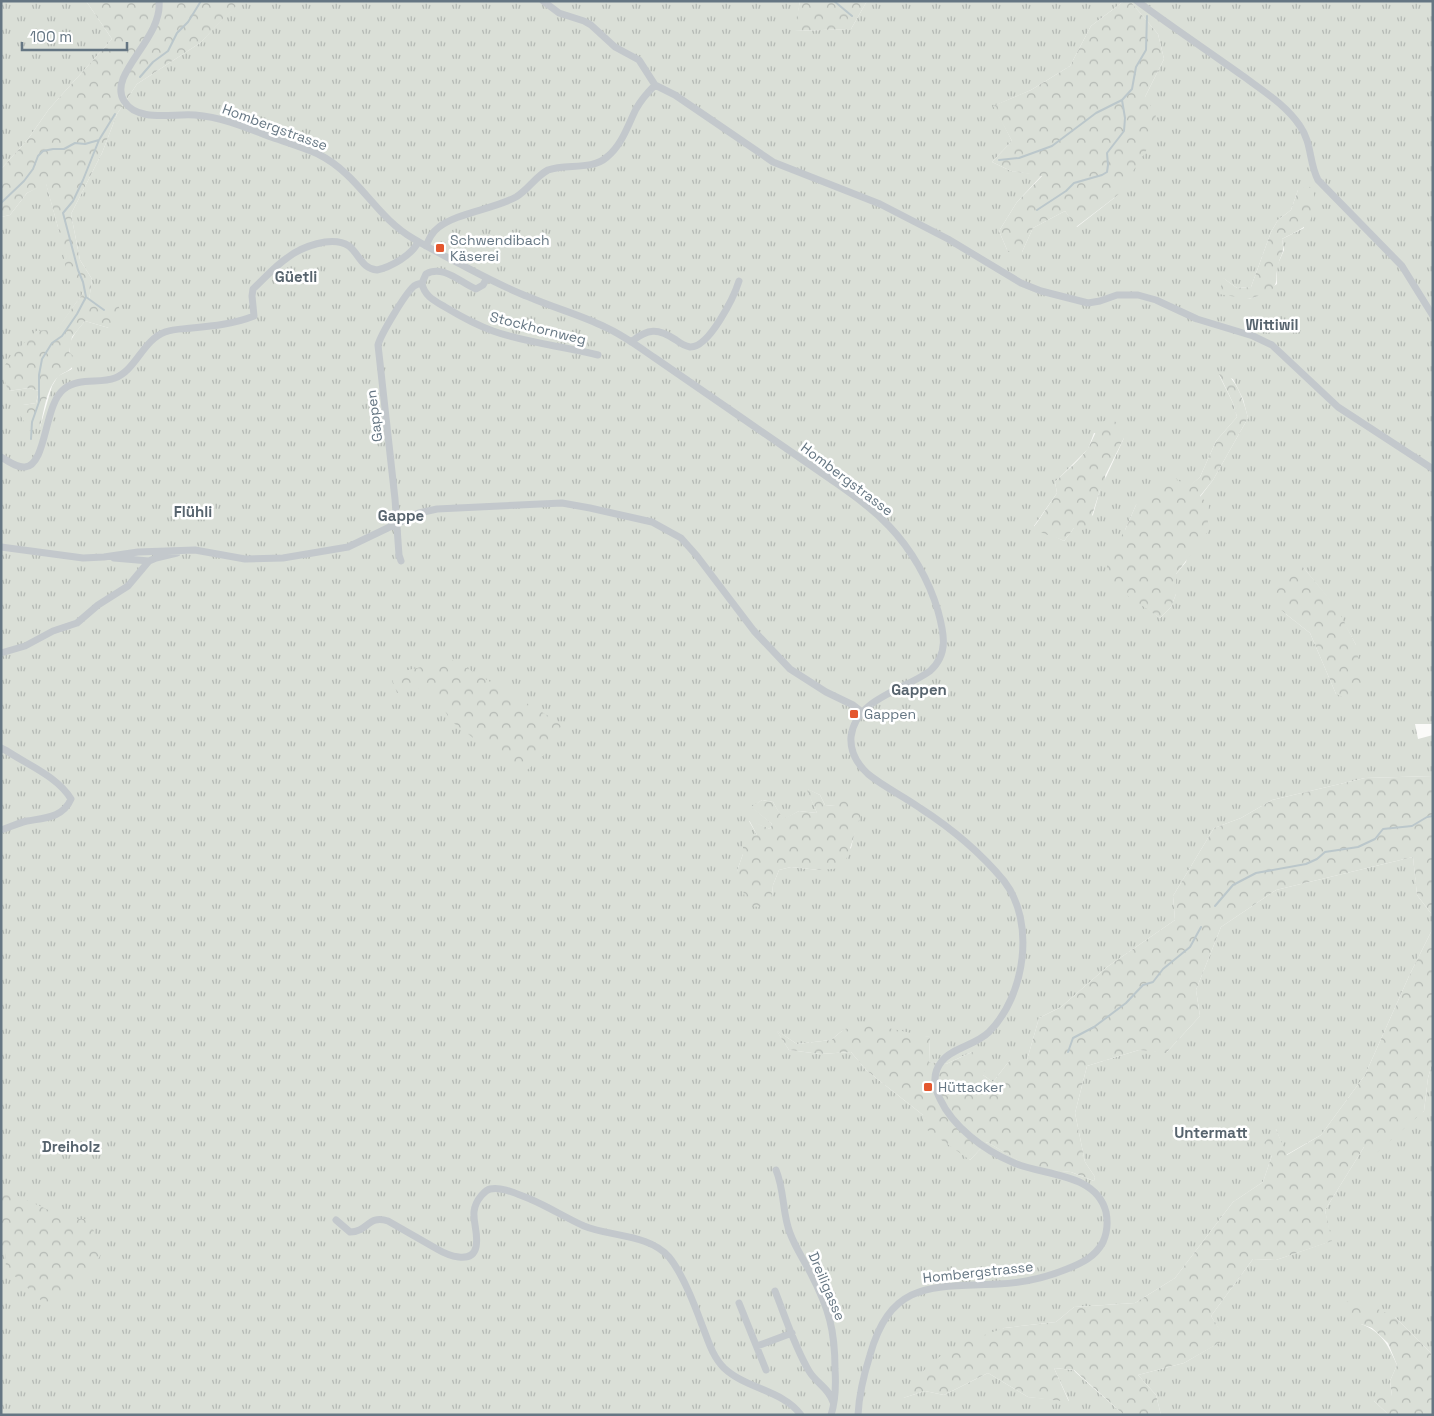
<svg xmlns="http://www.w3.org/2000/svg" width="1434" height="1416" font-family="'Space Grotesk',sans-serif">
<style>
.grass{fill:url(#grass-tufts);fill-rule:evenodd}
.forest{fill:url(#forest-crowns)}
.lines{fill:none;stroke-linecap:round;stroke-linejoin:round}
.stream{stroke:#bbc7cb;stroke-width:2}
.minor{stroke:#c3c8cc;stroke-width:7}
.poi-dot{fill:#e4572e;stroke:#fff;stroke-width:2}
.labels{text-anchor:middle;stroke-width:5;stroke-linejoin:round;paint-order:stroke}
.street-label{font-size:14px;fill:#657683;stroke:#fff}
.poi-label{font-size:14px;fill:#657683;stroke:#fff;text-anchor:start}
.neighbourhood-label{font-size:15px;font-weight:bold;fill:#57646e;stroke:#fff}
</style>
<defs>
<pattern id="grass-tufts" width="24" height="20" patternUnits="userSpaceOnUse" patternTransform="scale(1.25)"><rect width="24" height="20" fill="#dadfd7"/><path d="M3 7l-1-3M5 7V3M7 7l1-3M15 17l-1-3M17 17v-4M19 17l1-3" fill="none" stroke="#b4b9b4"/></pattern>
<pattern id="forest-crowns" width="20" height="18" patternUnits="userSpaceOnUse" patternTransform="scale(1.25)"><rect width="20" height="18" fill="#dadfd7"/><path d="M2 6a3 3 0 1 1 6 0M12 15a3 3 0 1 1 6 0" fill="none" stroke="#b4b9b4"/></pattern>
</defs>
<rect width="100%" height="100%" fill="#fafaf8"/>
<path class="grass" d="M1,1h85l26,38 -63,70 -21,30 -27,30z
M238,1h562l-5,30 56,-2 16,-28h257l-33,25 -21,40 -39,24 -37,16 18,35 -20,21 19,9 31,4 -25,27 -18,29 9,21h14l11,-24 32,-17 12,16 41,-32 27,-98 19,-38 -6,-25 -28,-33h303v723h-18l3,15 15,-4v41l-68,2 -93,22 -31,18 -27,10 -41,68 2,24 -68,47 -46,40 -22,11 -12,42h-17l-17,22 -10,-7 -11,-23 -26,12 -17,-2 1,-25 -87,-7 -12,10 -34,4 -20,-13 12,19 31,4 31,-2 15,18 57,45 47,45 17,-18 45,26 39,4 23,9 1,-4 -10,-15 -10,-49 12,-47 52,-16 28,2 33,-36 -4,-26 25,-63 55,-37 137,-33 4,38 16,21v12l-24,48 -44,99 -44,60 -35,20 -10,-26 -4,26 -9,27 -30,20 -58,76 -40,25 -61,4 -18,15 -52,6 -101,70 22,-7 19,4 44,-22 40,24 41,4 -15,-33 19,2 51,45h-1123v-1198l9,-2 17,-22 19,-10 13,48 24,62 -26,37 -49,61 21,-3 10,3 -3,12 -13,2 17,22 12,-41 6,-10 14,-7c-5,-25 -4,-28 13,-48l24,7 -20,-27 3,-22 -12,-19 -9,-46 31,-61 15,-39 20,-30 63,-41 37,-39zM1298,190l6,38 -22,11 2,11 -7,16v18l-18,12 -11,3 -25,-21 14,10 14,-1 20,-55 7,-12 13,-10zM1219,375l14,4 10,20 5,19 -35,62 -13,17 -14,65 -10,12v20l-5,13 -11,11 -20,-15 -15,-73 11,-25 52,-17 12,-11 16,-36 21,-24 -4,-14zM1094,433l30,5 -24,52 -7,25 -19,13 -10,13 -30,-15 23,-33 -2,-11 33,-33zM1303,567l33,41 20,37 -20,49 -26,-61 -28,-22zM807,789l13,6 5,10 10,1 20,24 -4,18 -32,22 -28,-3 -12,3 -6,15 -1,11 -35,-25 6,-17 14,-19 -8,-14 21,8 2,-5 -20,-17 10,-7 11,2 10,18 16,-9 18,2z
M1433,1060v297l-4,-6 -34,-34 -34,7c21,8 27,21 36,41l-7,16 2,15 -18,5 15,14h-228l-5,-20 -18,-20 46,-12 41,-24 -14,-23 42,-57 23,1 55,-19 -6,-31 39,-63 60,-36 4,-33z"/>
<path class="forest" d="M86,1h152v3l-38,39 -63,41 -20,30 -15,39 -31,61 9,46 12,19 -3,22 29,2 5,21 -14,4 -24,-7 -13,16 -3,15 8,8c-8,14 -12,10 -20,18 -11,12 -13,34 -17,49l-10,4 -13,-21 6,-5 13,-2 3,-12 -10,-3 -21,3 -6,-20 7,-13 27,-27 21,-2 26,-36 -15,-13 -9,-49 -13,-47 -19,9 -17,22 -9,2v-48l27,-30 21,-30 63,-70z
M800,1h67l-16,28 -57,2z
M1124,1h6l28,33 6,25 -19,38 11,18 -9,34 -29,46 -42,32 -11,-16 -32,17 -11,24h-14l-9,-21 18,-29 25,-26 -31,-5 -19,-9 20,-21 -19,-35 38,-16 39,-24 21,-40z
M1308,186l6,4c0,34 -2,34 -32,49 3,16 -1,13 -4,27 -4,16 3,13 -10,29l-9,1 -11,3 -29,-5 4,-16 14,10 14,-1 20,-55 7,-12 13,-10 7,-20z
M1226,373c13,12 18,29 22,45l-35,62 -13,16 9,9 -2,28 -31,41v20l-5,13 -11,11 -45,-31 -9,-12 2,-17 17,-28 11,-25 29,-25 10,-2 13,9 12,-10 16,-36 21,-24 -4,-14 -14,-29z
M1111,418l8,7 5,13 -19,38 2,10 -7,4 -12,38h-14l-10,13c-12,-6 -20,-5 -30,-14l23,-34 -2,-11c10,-10 26,-23 33,-34 7,-11 9,-26 23,-30z
M1303,567l34,41 19,37 7,42 -18,11 -9,-4 -26,-61 -28,-22 -9,-17 23,-26z
M453,660l109,64 -12,25 -26,24 -26,-26 -22,-7 -25,-19 -21,-35 -33,7 -7,-19z
M1433,776v140l-16,-21 -4,-38 -137,33 -55,37 -25,63 4,26 -34,37 -27,-3 -52,16 -12,47 10,49 10,15 -1,4 -23,-9 -39,-3 -45,-27 -17,18 -50,-35 3,-10 -57,-45 -15,-18 -31,2 -31,-4 -13,-20 21,14 34,-4 12,-10 26,-6 61,13 -1,25 17,2 26,-12 19,6 -8,17 10,7 17,-22h17l12,-42 22,-11 46,-40 68,-47 -2,-24 41,-68 27,-10 31,-18 93,-22z
M806,788l14,7 5,10 10,1 3,-9h11l14,11c-7,20 -12,40 -20,60l-24,2 -28,-3 -12,3 -6,15 -1,11 -13,11 -8,-1 -5,-6 -9,-29 6,-17v-15l14,-4 -8,-15 21,9 2,-5 -21,-17 11,-7 11,2 10,17 16,-8 18,2z
M1433,928v132l-5,18 -4,33 -50,44 -10,-8 -39,63 7,31 -56,19 -23,-1 -42,57 15,23 -42,24 -46,12 18,20 5,20h-37l-50,-45 -20,-2 15,34 -41,-5 -40,-24 -44,22 -19,-4 -22,7 -3,-3 33,-34 26,-17 45,-16 52,-6 18,-15 61,-4 40,-25 58,-76 30,-20 9,-27 -8,-12 12,-14 11,26 34,-20 44,-60 44,-99z
M7,1191l61,28h19l12,22 1,15 -12,21 -43,27 -39,-36 -1,-19 -4,-4v-51z
M1358,1300l37,17 34,34 4,6v58h-44l-15,-14 6,-7 12,2 -2,-15 7,-16 -9,-22 -16,-15 -11,-4 -11,-9 -7,-13z"/>
<g class="lines">
<path class="stream" d="M834,1l18,15
M140,77l13,-15 15,-11 9,-18 11,-11 13,-21
M999,160l20,-2 33,-12 44,-33 26,-13 10,-11 4,-22 10,-17 1,-34
M1,203l23,-22 9,-12 5,-13 5,-5 10,-2h11l11,-6 10,1 14,-4
M1037,210l29,-19 8,-8 28,-8 5,-3 1,-7 -1,-12 17,-22 1,-13 -3,-18
M86,297l18,13
M31,439l1,-17 7,-20v-27l3,-16 10,-16 10,-7 15,-22 9,-17 -3,-15 -5,-12 -15,-57 10,-12 10,-21 16,-40 16,-26
M1215,906l18,-21 23,-12 50,-9 11,-5 8,-7 33,-5 17,-8 8,-10 29,-3 15,-9 6,-1
M1068,1052l5,-14 21,-11 32,-24 17,-18 10,-3 10,-13 27,-22 11,-20"/>
<path class="minor" d="M159,1c4,38 -52,73 -35,100 14,22 49,12 71,14 26,2 50,12 73,21 17,6 34,11 50,18 42,21 56,62 96,85 15,9 31,17 46,25 23,12 45,24 69,33 25,11 52,18 76,30 18,8 34,20 50,31 29,20 58,40 87,60 29,20 58,40 87,60 21,15 42,29 60,48 22,23 40,54 49,85 6,22 11,43 -8,60 -26,19 -75,28 -79,66 -1,15 7,28 17,37 16,13 35,22 52,34 31,20 60,44 84,73 32,41 21,115 -15,151 -13,13 -37,16 -47,29 -10,12 -8,26 -2,38 13,28 44,51 72,63 30,14 84,10 94,50 2,10 1,21 -3,30 -8,15 -21,21 -36,27 -22,9 -45,14 -69,15 -65,3 -107,-4 -128,71 -6,19 -11,40 -12,60
M543,1l16,12 25,8 7,4 24,22 24,13 16,25 20,10 98,67 107,42 68,35 73,44 20,8 47,12 12,-2 17,-6h21l18,5 41,19 56,17 19,9 66,62 95,62
M1137,1c35,26 71,50 106,75 20,15 43,29 57,50 12,17 9,37 18,54l84,86 31,50
M426,246c3,-7 6,-14 13,-19 18,-14 55,-18 77,-30 12,-7 20,-21 32,-27 18,-7 43,1 59,-13 15,-12 21,-32 29,-48 5,-9 12,-17 19,-24
M487,278l-4,7 -7,4c-15,-6 -33,-25 -50,-15l-4,9c2,13 13,18 23,24 15,9 31,18 48,24 33,12 70,15 105,24
M631,342c17,-14 27,-14 45,-2 4,3 9,6 14,7 19,1 44,-50 49,-66
M1,457c7,4 16,11 24,10 22,-2 19,-63 39,-78 15,-12 35,-5 51,-11 21,-8 28,-38 50,-46 8,-3 18,-3 27,-4 21,-2 42,-4 62,-12l-2,-20 1,-7c11,-10 22,-23 34,-31 14,-11 45,-23 62,-12 10,8 13,23 28,24 14,-3 35,-15 41,-28
M1,547l82,11 21,-1 34,-5 57,-2 50,9 38,-1 65,-11 71,-34 18,-4 125,-6 28,5 62,14 29,16 16,18 57,75 36,38 36,23 27,13 9,7
M114,558l35,3
M401,561l-2,-6 -4,-56 -17,-154c3,-11 27,-51 36,-59 3,-2 4,-2 8,-3
M1,653l24,-7 28,-15 24,-8 21,-18 30,-19 21,-25 7,-3 21,-5
M1,748l6,3c21,14 51,26 64,48 -8,19 -27,19 -44,22 -9,2 -17,6 -26,9
M776,1170c9,22 6,43 14,63 5,14 14,27 21,41 18,35 24,56 24,95 1,16 1,31 -4,46
M336,1220l14,12c18,0 18,-18 38,-11 16,9 33,19 49,28 10,6 35,16 39,-2 4,-19 -10,-33 5,-51 3,-3 5,-6 9,-7 12,-3 29,6 40,10 19,8 36,19 54,27 27,11 65,8 85,31 14,17 25,46 33,68 6,15 10,31 22,43 22,21 59,22 77,47
M775,1291c10,25 20,57 34,80 7,12 20,17 24,31
M739,1303l27,67
M757,1346l35,-13"/>
</g>
<g class="poi-dot">
<rect x="435" y="243" width="10" height="10" rx="2.5"/>
<rect x="849" y="709" width="10" height="10" rx="2.5"/>
<rect x="923" y="1082" width="10" height="10" rx="2.5"/>
</g>
<g class="labels">
<g class="street-label">
<text transform="translate(275 127) rotate(20)" y="5">Hombergstrasse</text>
<text transform="translate(538 328) rotate(14)" y="5">Stockhornweg</text>
<text transform="translate(374 416) rotate(-97)" y="5">Gappen</text>
<text transform="translate(847 479) rotate(37)" y="5">Hombergstrasse</text>
<text transform="translate(978 1272) rotate(-6)" y="5">Hombergstrasse</text>
<text transform="translate(827 1286) rotate(67)" y="5">Dreiligasse</text>
</g>
<g class="poi-label">
<text x="450" y="245">Schwendibach<tspan x="450" dy="16">Käserei</tspan></text>
<text x="864" y="719">Gappen</text>
<text x="938" y="1092">Hüttacker</text>
</g>
<g class="neighbourhood-label">
<text x="296" y="282">Güetli</text>
<text x="1272" y="330">Wittiwil</text>
<text x="193" y="517">Flühli</text>
<text x="401" y="521">Gappe</text>
<text x="919" y="695">Gappen</text>
<text x="1211" y="1138">Untermatt</text>
<text x="71" y="1152">Dreiholz</text>
</g>
</g>
<rect width="1434" height="1416" fill="none" stroke="#657683" stroke-width="5"/>
<path d="M22 42v8h105v-8" fill="none" stroke="#657683" stroke-width="2.5"/>
<text x="30" y="42" font-size="15" fill="#657683" stroke="#ffffff" stroke-width="4" paint-order="stroke">100 m</text>
</svg>
